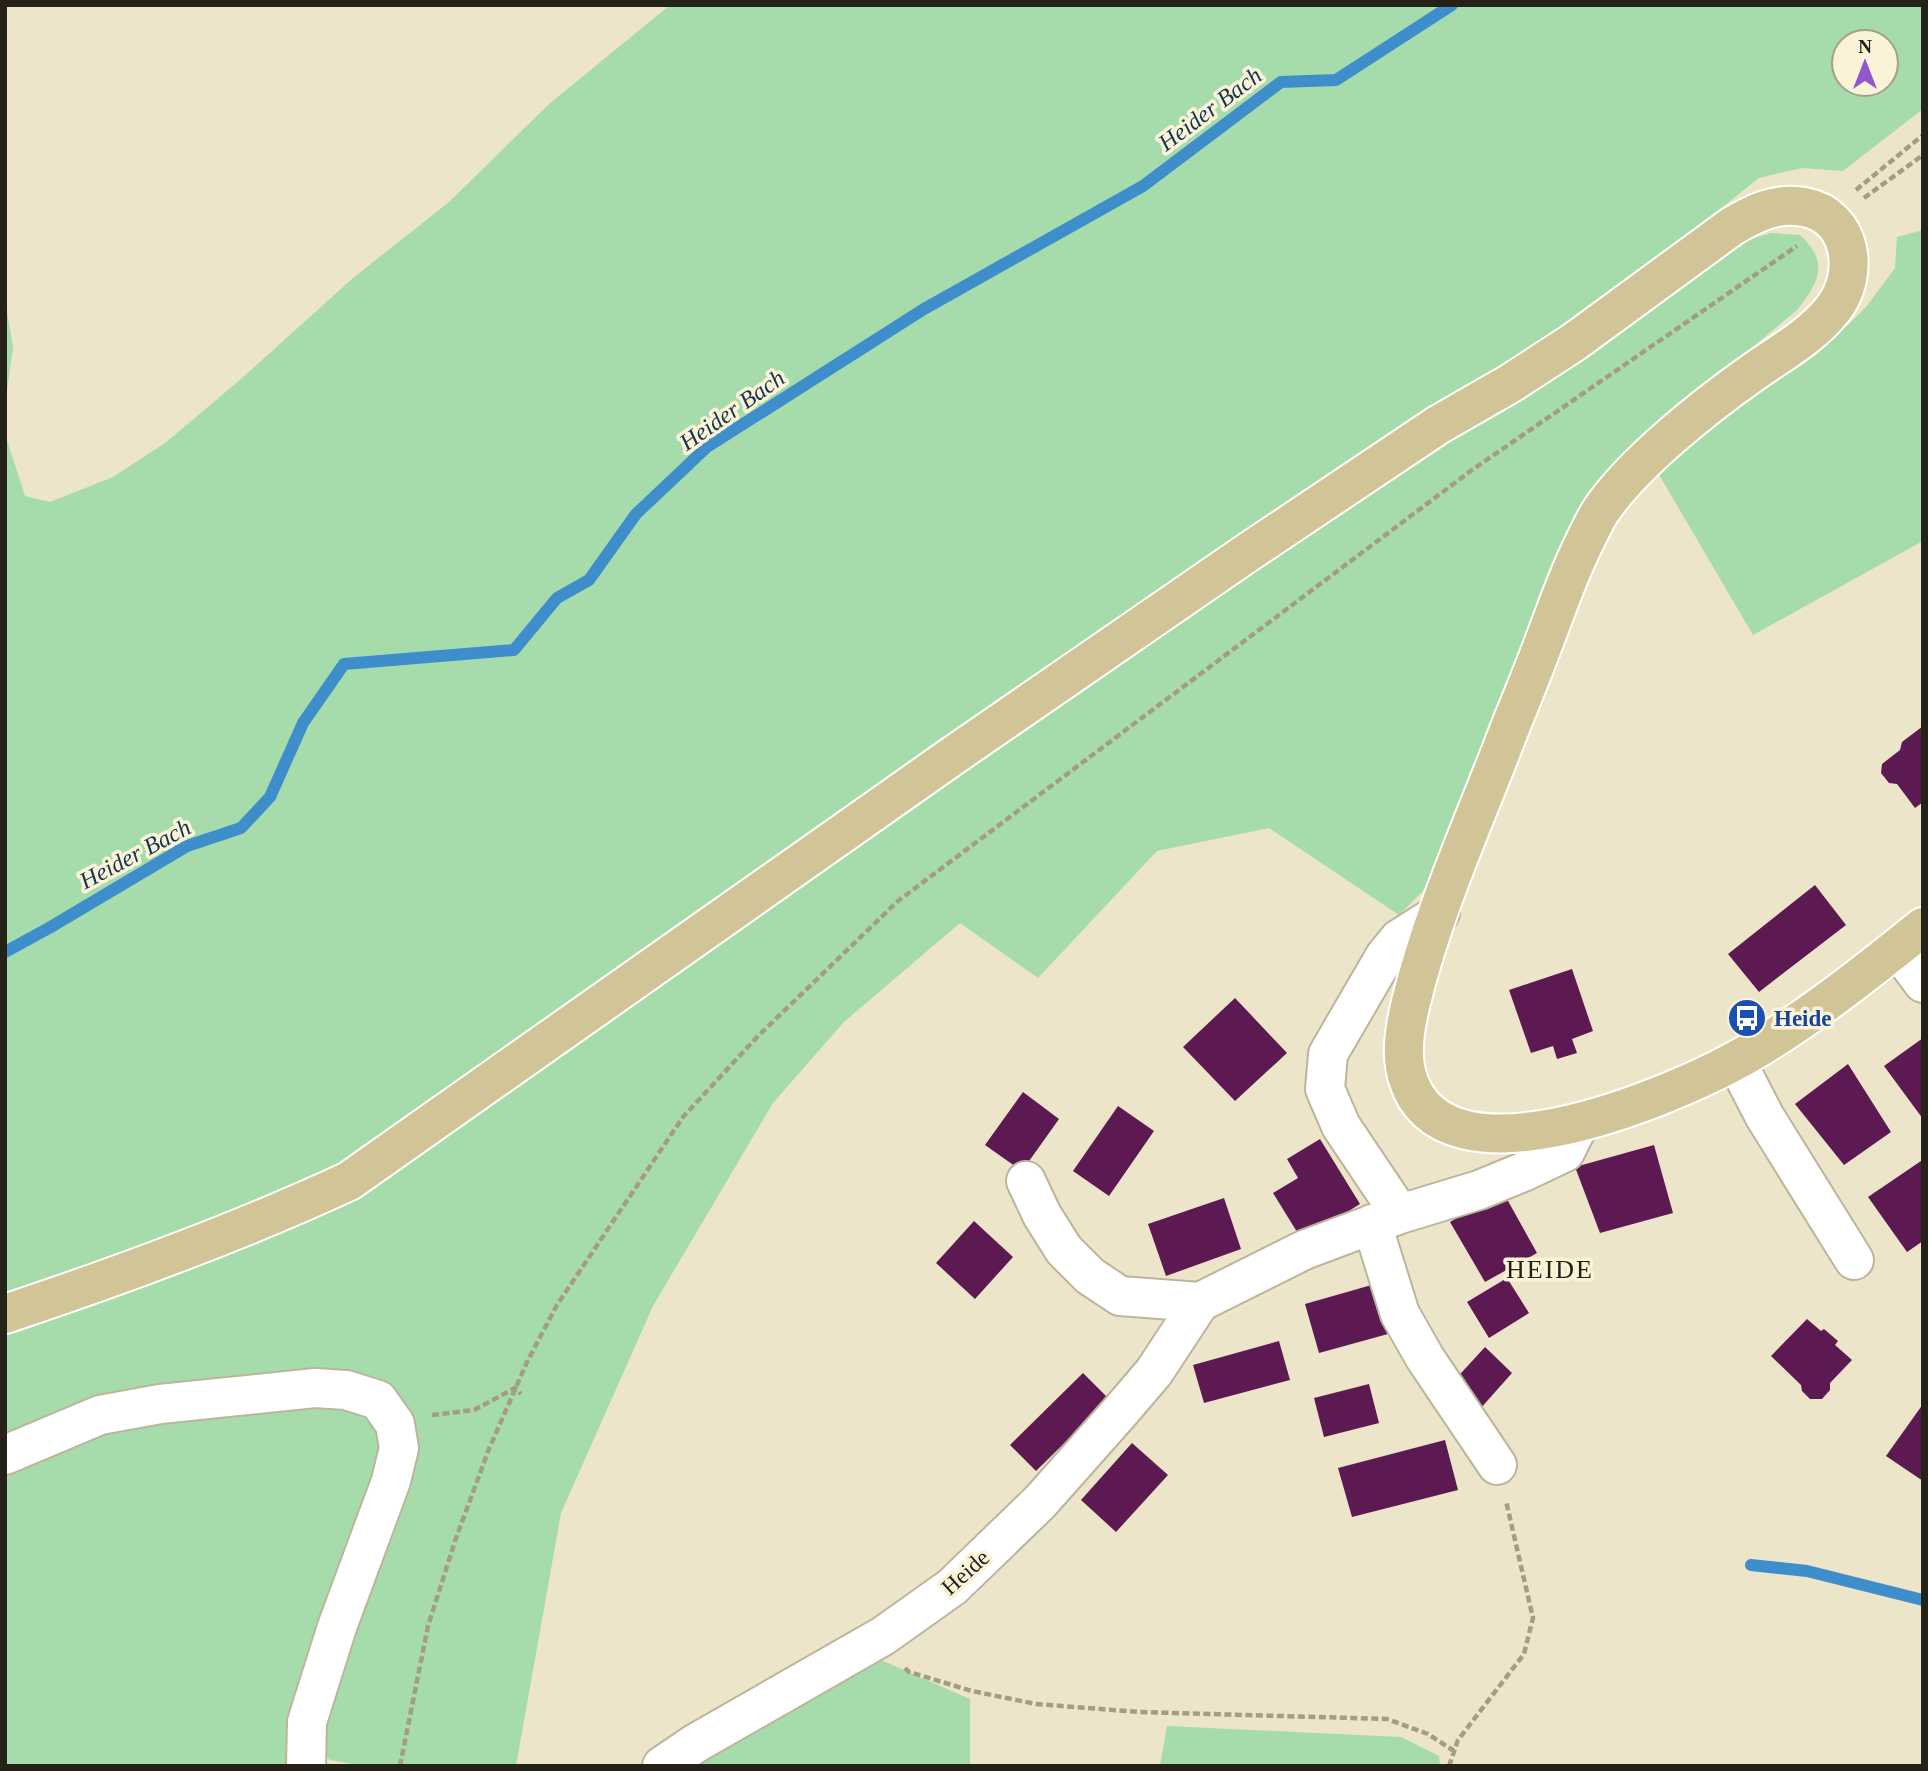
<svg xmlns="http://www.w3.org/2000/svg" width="1928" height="1771" font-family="'Times New Roman',serif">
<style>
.green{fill:#a6dcac;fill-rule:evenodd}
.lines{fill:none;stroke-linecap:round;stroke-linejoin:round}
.stream{stroke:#3f8ecc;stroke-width:12}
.building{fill:#5c1952}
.minor-casing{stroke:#bcb59b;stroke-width:42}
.major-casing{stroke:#fff;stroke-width:42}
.path{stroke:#a39c88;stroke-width:4.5;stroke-dasharray:7 3.5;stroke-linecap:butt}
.minor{stroke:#fff;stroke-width:38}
.major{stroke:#d1c496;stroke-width:38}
.labels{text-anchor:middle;stroke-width:7;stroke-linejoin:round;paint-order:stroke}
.transit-label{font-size:23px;font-weight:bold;fill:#164399;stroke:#faf3d7;text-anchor:start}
.street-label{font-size:23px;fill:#242117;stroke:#faf3d7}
.water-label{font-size:24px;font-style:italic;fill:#153650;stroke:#faf3d7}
.quarter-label{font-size:26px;letter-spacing:2px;fill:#242117;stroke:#faf3d7}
</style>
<rect width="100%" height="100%" fill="#ede5ca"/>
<path class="green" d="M670,5h1253v104l-80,62 -41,-3 -43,10 -100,79 -97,71 -1143,802 -414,184v-880l20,62 25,6 63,-25 52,-34 76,-64 112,-101 96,-76 100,-98zM1844,42h42v42h-42z
M1923,230v311l-170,94 -95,-162 61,-55 130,-94 17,-17 29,-39 2,-31z
M1771,233l29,2c30,28 19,47 -3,75l-149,125 -81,106 -25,51 -108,288 -35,35 -130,-87 -112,23 -119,127 -78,-55 -116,99 -71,81 -120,203 -92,207 -45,253h-151l-35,-6 -9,-7 -10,1 17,12h-323v-449l283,-105 962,-650 273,-164 215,-155z
M5,299l8,48 -8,58z
M865,1653l105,46v67h-290z
M1167,1726l234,11 38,19 1,10h-280z"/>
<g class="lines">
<path class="stream" d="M5,952l44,-24 138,-82 54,-18 29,-31 33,-74 41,-59 170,-14 43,-52 32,-18 47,-66 71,-67 217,-138 219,-123 138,-104 55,-2 116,-75
M1751,1565l56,6 116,29"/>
</g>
<path class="building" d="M1923,726v76l-8,6 -18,-24 -8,-1 -8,-10 1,-9 18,-14 2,-8z
M1815,885l31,40 -87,67 -31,-38z
M1572,969l21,62 -21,8 5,14 -20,6 -4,-13 -22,7 -22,-63z
M1235,998l52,55 -52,48 -52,-54z
M1923,1038v81l-39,-53z
M1848,1064l43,68 -47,33 -49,-61z
M1023,1092l36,27 -37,52 -37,-26z
M1118,1106l36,25 -45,65 -36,-25z
M1320,1139l40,65 -58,36 -29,-47 25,-15 -11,-19z
M1654,1145l19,68 -73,20 -25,-66z
M1921,1161l2,3v77l-16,11 -39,-55z
M1503,1192l34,61 -52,29 -35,-60z
M1224,1198l17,51 -75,27 -18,-52z
M974,1221l39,36 -38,42 -39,-36z
M1507,1278l22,35 -40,25 -22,-36z
M1375,1284l13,50 -69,19 -14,-49z
M1807,1319l14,12 3,-2 14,12 -3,4 17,15 -22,23v7l-8,9h-12l-8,-8 -1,-6 -30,-29z
M1279,1341l11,39 -86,23 -11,-38z
M1485,1347l27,26 -32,36 -28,-26z
M1083,1373l26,26 -73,72 -26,-26z
M1369,1384l10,39 -55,14 -10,-39z
M1923,1404v77l-37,-25z
M1445,1440l13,50 -106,27 -14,-49z
M1132,1443l36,32 -52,57 -35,-32z"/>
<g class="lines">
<defs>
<path id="minor" d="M1897,948l26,35
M1736,1061l29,56 89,143
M1026,1181l16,34 22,35 26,26 30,20 80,6
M1400,1214l-59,-88 -16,-37 3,-35 57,-98 14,-17 41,-26
M1372,1224l28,90 25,44 72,107
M5,1455l95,-40 60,-11 155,-16 31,2 32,10 17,24 4,24 -8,33 -54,146 -30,95 -1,44
M662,1766l34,-23 187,-107 69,-49 88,-85 79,-89 35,-41 46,-70 104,-52 96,-36 79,-24 44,-18 42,-20 15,-30"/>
<path id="major" d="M5,1314c117,-39 232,-81 344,-133l602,-424 293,-202 194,-130 73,-42 63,-41 157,-115c23,-14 45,-25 73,-20 49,9 56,68 29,102 -21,27 -54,45 -81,64 -48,34 -120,91 -152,139 -6,10 -11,21 -16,31 -18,36 -30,74 -45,112 -12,32 -26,64 -38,96 -32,82 -69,165 -90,251 -6,25 -11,52 -3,77 36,114 258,19 325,-17 64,-34 133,-89 190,-135"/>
</defs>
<use href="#minor" class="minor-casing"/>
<use href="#major" class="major-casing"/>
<path class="path" d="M1856,190l67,-55
M1864,198l59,-43
M432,1415l42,-5 41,-22 6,6
M905,1668l4,4 63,19 64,13 103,8 248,7 41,15 26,17
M400,1766l28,-140 28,-88 33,-89 38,-87 30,-57 126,-188 74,-80 141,-136 574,-431 325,-224
M1449,1766l9,-26 66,-86 9,-36 -27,-117"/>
<use href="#minor" class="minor"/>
<use href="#major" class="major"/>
</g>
<defs>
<symbol id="bus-disc" viewBox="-11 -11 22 22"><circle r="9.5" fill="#1a4fb4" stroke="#faf3d7"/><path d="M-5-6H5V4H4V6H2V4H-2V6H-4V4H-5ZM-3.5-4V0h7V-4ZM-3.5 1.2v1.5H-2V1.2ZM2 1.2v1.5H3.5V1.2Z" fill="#fff"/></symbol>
</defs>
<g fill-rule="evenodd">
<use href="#bus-disc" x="1725" y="996" width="44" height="44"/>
</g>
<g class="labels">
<g class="transit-label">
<text x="1774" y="1026">Heide</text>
</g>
<g class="street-label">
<text transform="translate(965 1572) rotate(-42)" y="8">Heide</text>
</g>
<g class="water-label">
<text transform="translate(1210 109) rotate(-37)" y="8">Heider Bach</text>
<text transform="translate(732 410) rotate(-35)" y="8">Heider Bach</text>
<text transform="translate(135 854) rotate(-28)" y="8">Heider Bach</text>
</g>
<g class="quarter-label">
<text x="1550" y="1278">HEIDE</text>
</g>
</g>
<rect width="1928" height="1771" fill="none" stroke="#242117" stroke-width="14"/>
<g transform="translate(1865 63)"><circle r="33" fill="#faf3d7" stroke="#a49f8a" stroke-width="2"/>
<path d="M0-5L12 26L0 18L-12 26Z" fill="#9256cd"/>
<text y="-10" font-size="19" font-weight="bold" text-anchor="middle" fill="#242117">N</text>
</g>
</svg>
